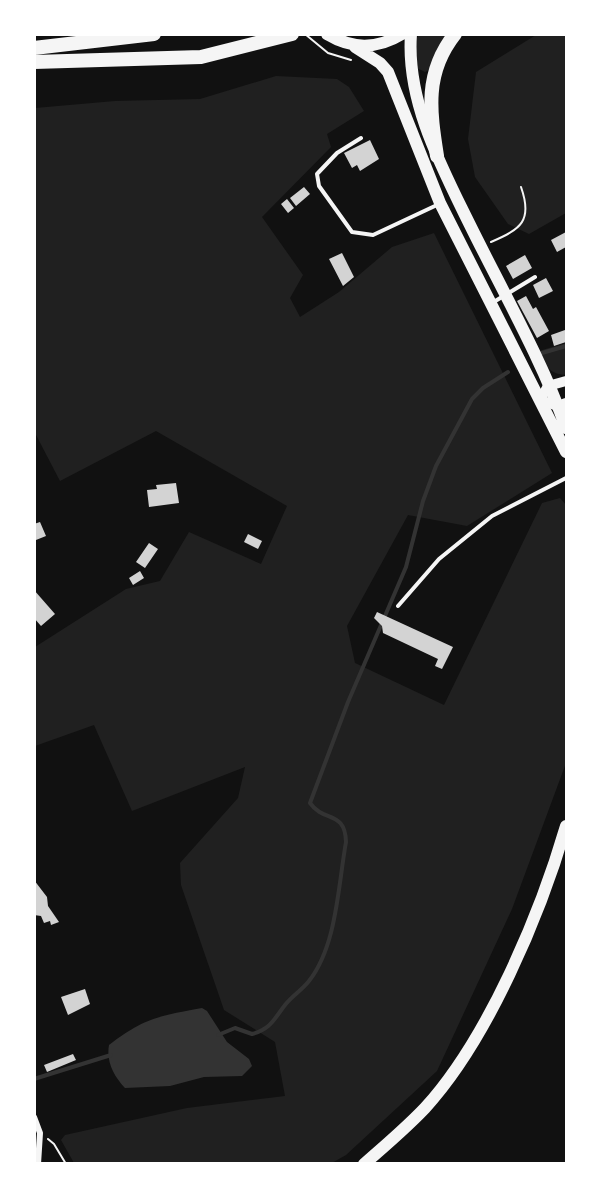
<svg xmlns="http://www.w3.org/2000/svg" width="601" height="1198" font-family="'Roboto Serif',serif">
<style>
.green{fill:#202020}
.water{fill:#333}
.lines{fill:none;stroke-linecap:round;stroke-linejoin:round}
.stream{stroke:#333;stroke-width:4}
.building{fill:#d3d3d3}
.path{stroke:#f5f5f5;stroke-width:2}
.service{stroke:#f5f5f5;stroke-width:4}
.minor{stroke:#f5f5f5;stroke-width:6}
.tertiary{stroke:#f5f5f5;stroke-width:10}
.secondary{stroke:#f5f5f5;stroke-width:12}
.trunk{stroke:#f5f5f5;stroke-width:14}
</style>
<rect width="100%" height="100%" fill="#111"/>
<path class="green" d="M419,35h29l-19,35 -4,2 -8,-4 -2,-27z
M536,35h30v178l-37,21 -21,-10 -33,-47 -7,-38 8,-67z
M276,76l61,3 12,8 15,24 -37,23 4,13 -69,70 41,58 -13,23 10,19 39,-25 53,-45 42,-14 118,240 -85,53 -59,-11 -61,111 8,37 89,42 98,-202 18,-5 6,7v258l-54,146 -75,162 -91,84 -16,9 -256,-1 -13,-23 4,-5 122,-27 98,-12 -10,-54 -51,-32 -43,-125 -1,-22 58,-65 7,-31 -113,44 -38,-86 -59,21v-99l91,-58 34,-8 29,-49 72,32 26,-58 -131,-75 -96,50 -25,-48v-325l80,-7 85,-2z
M566,343v32c-17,-1 -20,-9 -27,-24z"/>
<path class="water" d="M202,1008l5,3 20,31 22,17 3,7 -10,10 -38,1 -34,9 -45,2c-11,-12 -19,-26 -16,-43 35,-27 50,-29 93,-37z"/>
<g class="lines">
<path class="stream" d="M542,353l24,-7
M218,1035l17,-7 17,6c19,-5 22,-15 33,-29 7,-9 17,-15 24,-24 28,-36 29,-95 37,-139 -1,-32 -22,-19 -36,-39l38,-101 58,-135 17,-66 13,-35 36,-67 11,-11 25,-16
M34,1079l77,-24"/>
</g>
<path class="building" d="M370,140l9,19 -19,12 -3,-6 -5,3 -8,-15z
M304,187l6,7 -14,12 -6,-8z
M287,199l7,9 -6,5 -7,-9z
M566,232v15l-9,5 -6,-12z
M342,253l12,24 -11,9 -14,-27z
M525,255l7,13 -19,11 -7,-13z
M546,278l7,13 -14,7 -6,-13z
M526,296l7,13 3,-2 13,24 -12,7 -20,-37z
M565,330l1,12 -12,4 -3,-11z
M176,483l3,20 -30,4 -2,-17 10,-1 -1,-4z
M40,522l6,14 -10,4 -2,-16z
M248,534l14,7 -4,8 -14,-7z
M149,543l9,6 -13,19 -9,-6z
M140,571l4,7 -11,7 -4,-7z
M34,590l21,24 -14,12 -7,-8z
M377,612l76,35 -11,22 -7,-3 3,-7 -55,-26 -1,-7 -8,-8z
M34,880l13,17 1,9 11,16 -8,3 -1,-4 -6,2 -3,-7 -7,-1z
M85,989l5,15 -22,11 -7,-18z
M73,1054l3,6 -29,12 -3,-7z"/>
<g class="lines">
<path class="path" d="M305,34l23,19 23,7
M491,242c30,-13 42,-21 30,-55
M48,1139l6,5 12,20"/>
<path class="service" d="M361,138l-24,15 -20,21 2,12 33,46 21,3 64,-30
M492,303l43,-26
M398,606l41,-47 53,-43 74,-38"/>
<path class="minor" d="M34,1117l6,16 -2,31"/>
<path class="tertiary" d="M566,381l-18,5 -8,14 18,6 8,-3"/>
<path class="secondary" d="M327,34c25,15 49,16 75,0
M411,34c-5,67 30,132 59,191 32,65 72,135 96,203
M355,47l25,16 8,9 52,131 126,249
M364,1164c21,-18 42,-36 61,-56 63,-69 115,-193 141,-282"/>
<path class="trunk" d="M34,48l120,-14
M34,62l167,-5 91,-23
M437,156c-7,-45 -13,-83 18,-122"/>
</g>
<rect width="601" height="1198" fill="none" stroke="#ffffff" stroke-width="72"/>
</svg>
